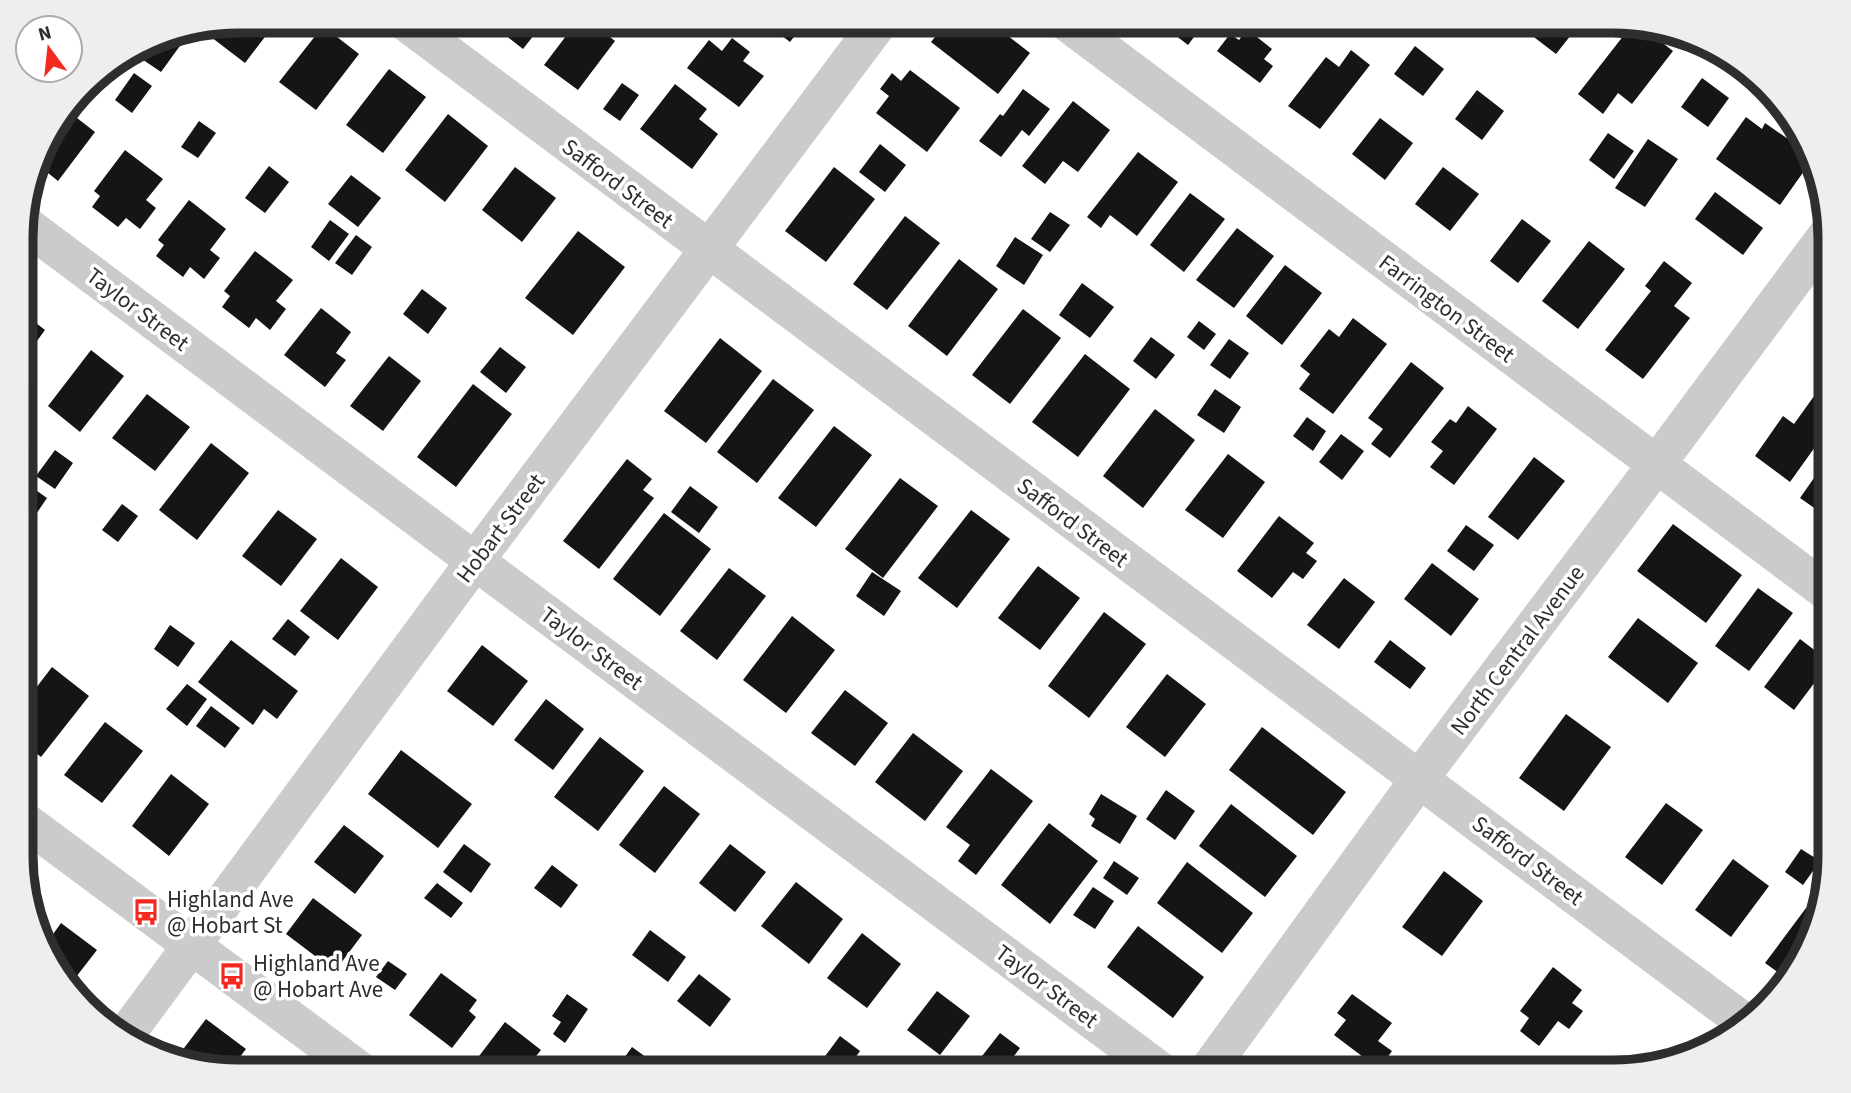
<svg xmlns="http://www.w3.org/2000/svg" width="1851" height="1093" font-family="'Source Sans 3',sans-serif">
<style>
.building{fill:#151515}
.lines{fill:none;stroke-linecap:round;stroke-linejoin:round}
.street{stroke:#cbcbcb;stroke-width:38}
.labels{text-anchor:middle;stroke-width:7;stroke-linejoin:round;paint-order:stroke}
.street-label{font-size:23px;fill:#2e2e2e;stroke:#fff}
.poi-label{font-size:23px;fill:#2e2e2e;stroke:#fff;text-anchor:start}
.rim{fill:none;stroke:#2e2e2e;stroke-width:9}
</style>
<rect width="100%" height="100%" fill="#fff"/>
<path class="building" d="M239,21h38l-32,42 -34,-26 10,-12z
M491,21h54l-22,28 -33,-26z
M564,21h26l25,20 -37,49 -34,-25 22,-29 -8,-7z
M763,21h43l-16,21z
M948,21h41l41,32 -32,41 -67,-52z
M1157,21h49l-18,24z
M1295,21h24l-8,12z
M1534,21h48l-26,33 -30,-23z
M323,26l36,28 -43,56 -37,-28z
M1631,26l15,4 27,21 -41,53 -14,-11 -15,21 -25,-20z
M1247,29l25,20 -8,10 9,7 -13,17 -43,-32 13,-17 9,6z
M170,35l12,8 -21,29 -28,-19 3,-3 20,-13z
M732,38l18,14 -7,9 21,15 -25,31 -52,-39 22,-28 13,11z
M1415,46l29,23 -21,27 -29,-22z
M1351,50l19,15 -50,64 -32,-23 38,-49 13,10z
M389,69l37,28 -43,56 -37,-28z
M910,70l50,38 -33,44 -51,-39 13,-17 -9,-7 12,-16 9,8z
M134,73l18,13 -20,27 -17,-13z
M1702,78l27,20 -21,29 -27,-20z
M622,83l17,12 -19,26 -17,-12z
M675,84l32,25 -8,10 19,15 -26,35 -52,-40z
M1023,89l27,20 -21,27 -7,-6 -21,27 -22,-16 21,-27 3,2z
M1477,90l27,21 -22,29 -27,-21z
M1073,101l37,29 -32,42 -15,-11 -18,23 -23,-18z
M68,111l27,21 -37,49 -21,-17 7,-22z
M448,114l40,32 -43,56 -40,-32z
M1746,117l16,12 3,-6 39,27 5,14 -29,41 -64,-46z
M1380,118l33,25 -28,37 -33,-26z
M199,121l17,12 -18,25 -17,-11z
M1608,133l26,18 -20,28 -25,-19z
M1648,139l30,20 -33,48 -30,-19z
M880,144l26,21 -21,27 -26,-20z
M125,150l38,29 -17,21 10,8 -16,21 -14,-11 -8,9 -26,-20 8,-11 -6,-5z
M1138,152l40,30 -41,54 -27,-21 -9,13 -14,-11z
M269,166l20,16 -24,31 -20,-15z
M515,167l41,31 -34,44 -40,-32z
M834,167l41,32 -49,63 -41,-31z
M1443,167l36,27 -29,37 -35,-27z
M351,175l30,23 -23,29 -30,-23z
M1715,192l48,36 -20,27 -48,-36z
M1190,193l35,26 -41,53 -34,-27z
M189,200l37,29 -16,21 10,8 -16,21 -14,-12 -7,10 -27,-21 8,-11 -6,-5z
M1050,212l20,13 -20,27 -19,-13z
M905,216l35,27 -53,67 -34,-26z
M1522,219l29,22 -33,42 -28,-22z
M330,220l19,14 -20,27 -18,-14z
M1237,228l37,28 -40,52 -38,-28z
M578,231l47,36 -52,68 -48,-37z
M356,235l16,12 -20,28 -17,-12z
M1015,237l28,18 -19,30 -28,-19z
M1589,241l36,28 -47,60 -36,-28z
M255,251l38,29 -17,21 10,8 -16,21 -14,-12 -7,10 -27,-21 8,-11 -6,-5z
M959,259l39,30 -51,67 -39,-30z
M1664,261l28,22 -18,23 16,12 -47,61 -38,-29 46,-59 -6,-5z
M1285,265l37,28 -40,52 -36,-29z
M1082,283l32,24 -24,31 -31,-23z
M422,289l25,19 -19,26 -25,-20z
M321,308l30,24 -15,21 10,7 -21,27 -41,-32z
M1023,309l38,29 -51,66 -38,-29z
M23,313l22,17 -22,30z
M1353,318l34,26 -54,70 -34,-25 11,-15 -10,-8 29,-37 10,8z
M1199,321l17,13 -12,16 -17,-13z
M1151,337l24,18 -19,24 -23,-18z
M720,338l42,33 -56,72 -42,-32z
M1229,339l20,14 -19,26 -20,-14z
M500,347l26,20 -20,26 -26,-21z
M91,350l33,26 -44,56 -32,-26z
M1085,354l45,35 -52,68 -46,-35z
M389,356l32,25 -38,50 -33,-25z
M1411,362l33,26 -54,70 -19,-14 12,-15 -15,-11z
M773,379l41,31 -57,73 -40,-31z
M473,384l39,30 -56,73 -39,-30z
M1215,389l26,18 -17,26 -27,-18z
M1817,392l13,9v25l-40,56 -35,-26 28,-40 11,8z
M147,394l43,33 -35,44 -43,-33z
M1468,406l29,23 -43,56 -24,-18 13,-16 -12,-9 19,-23 6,4z
M1155,409l40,31 -52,68 -40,-32z
M1307,417l19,14 -13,20 -20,-15z
M834,426l38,29 -56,72 -38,-29z
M1341,434l23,17 -22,29 -23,-18z
M211,443l38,30 -52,67 -38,-30z
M55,450l18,13 -18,26 -19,-13z
M1228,454l37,28 -42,56 -38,-28z
M1830,455v64l-30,-21z
M1534,457l31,24 -47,59 -30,-23z
M627,459l25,20 -9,11 11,8 -55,71 -36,-28z
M900,478l38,28 -55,72 -38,-29z
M23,481l24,17 -21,31 -3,-2z
M690,486l28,21 -19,26 -28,-21z
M122,504l16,12 -20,26 -16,-12z
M278,510l39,29 -36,47 -39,-30z
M971,510l39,29 -53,69 -39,-30z
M664,513l47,36 -51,67 -47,-37z
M1279,516l35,27 -8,10 11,8 -14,18 -10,-7 -21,26 -35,-27z
M1673,524l69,51 -36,48 -69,-52z
M1466,525l28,20 -20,26 -27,-20z
M341,558l37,29 -40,53 -38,-29z
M1432,563l47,36 -28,37 -47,-37z
M1038,566l42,32 -40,52 -42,-32z
M729,568l37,28 -49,64 -37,-29z
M872,572l29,19 -17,25 -28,-20z
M1344,578l31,24 -36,47 -32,-24z
M1758,588l35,25 -44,58 -34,-25z
M1104,612l42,32 -57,74 -41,-32z
M792,616l43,34 -49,63 -43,-33z
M1638,618l60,45 -30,40 -60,-46z
M288,619l22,18 -15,19 -23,-17z
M170,625l25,18 -17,24 -24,-18z
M1800,639l30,23 -36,48 -30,-23z
M231,640l67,51 -21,28 -13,-10 -11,16 -55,-43z
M1390,640l36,28 -16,21 -36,-27z
M482,645l46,36 -35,45 -46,-35z
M52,667l37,29 -48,61 -18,-14v-38z
M1167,674l39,30 -41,53 -39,-30z
M187,684l20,15 -20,27 -21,-17z
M845,690l43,33 -33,43 -44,-33z
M546,699l38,30 -31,41 -39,-30z
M211,706l29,22 -15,20 -29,-22z
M1566,714l45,33 -47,64 -45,-33z
M105,722l38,29 -41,52 -38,-28z
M1262,727l84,65 -33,43 -84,-65z
M913,733l50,38 -38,50 -50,-39z
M600,737l44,34 -46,60 -44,-34z
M401,750l71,54 -34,44 -70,-54z
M991,769l42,32 -57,74 -18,-14 12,-16 -24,-18z
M171,774l38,30 -40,52 -37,-30z
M664,786l36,28 -45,59 -36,-28z
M1166,790l29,21 -20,29 -29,-21z
M1101,794l36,22 -17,28 -29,-18 4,-7 -6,-5z
M1666,803l37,27 -41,55 -37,-28z
M1231,804l66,52 -32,41 -66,-51z
M1830,819v16l-8,-5z
M1049,823l49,38 -48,63 -49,-39z
M344,825l40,31 -29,38 -41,-32z
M464,844l27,20 -20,29 -28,-21z
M730,844l36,28 -31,40 -36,-29z
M1801,849l19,12 -17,24 -18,-13z
M1733,859l36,27 -38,51 -36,-27z
M1114,861l25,17 -12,17 -24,-17z
M1187,862l66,51 -31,40 -65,-50z
M552,865l26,20 -17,23 -27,-20z
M1444,871l39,30 -41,55 -40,-29z
M796,882l47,37 -34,45 -48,-38z
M437,883l26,20 -12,15 -27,-20z
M1093,887l21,14 -19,28 -22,-14z
M1818,892l4,3 -21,69 -15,14 -21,-15z
M313,898l49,37 -27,36 -49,-37z
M61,923l36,27 -28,36 -12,-11 -11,-31z
M1138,926l66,51 -31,41 -66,-51z
M650,930l36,27 -18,25 -36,-27z
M862,933l39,31 -34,44 -40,-30z
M388,961l19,13 -12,16 -19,-13z
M1553,967l29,23 -10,13 11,8 -14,18 -11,-8 -19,25 -19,-15 9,-13 -9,-7z
M441,973l36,27 -8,11 7,6 -24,31 -43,-33z
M699,974l32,25 -21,28 -33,-26z
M937,991l33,25 -30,39 -33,-25z
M567,994l21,15 -23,34 -12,-9 8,-12 -9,-6z
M1352,994l40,29 -14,18 14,10 -13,18 -45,-34 12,-15 -9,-7z
M206,1019l40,30 -16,21 -52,-14z
M505,1022l36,28 -8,10 7,6 -4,6h-53l-10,-8z
M1000,1033l20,15 -18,24h-19l-8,-7z
M840,1036l20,15 -15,21h-21l-7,-5z
M632,1047l18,13 -8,12h-28z
M1305,1056l21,16h-32z
M1541,1058l18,14h-27z"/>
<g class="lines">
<path class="street" d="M404,21c444,336 893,666 1339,1000
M1065,21l765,573
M23,223l452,338 687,511
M23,820l339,252
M124,1037l351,-476 405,-540
M1207,1072l213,-294 236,-313 174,-234"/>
</g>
<defs>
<symbol id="bus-bare" viewBox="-9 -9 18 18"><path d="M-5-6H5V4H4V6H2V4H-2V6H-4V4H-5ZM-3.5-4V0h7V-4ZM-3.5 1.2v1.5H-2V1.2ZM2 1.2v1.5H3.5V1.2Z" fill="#f42921" stroke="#fff" stroke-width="2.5" paint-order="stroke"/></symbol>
</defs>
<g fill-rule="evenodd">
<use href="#bus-bare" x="127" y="893" width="38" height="38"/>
<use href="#bus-bare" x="213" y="957" width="38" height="38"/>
</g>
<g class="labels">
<g class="street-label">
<text transform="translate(618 183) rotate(37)" y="8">Safford Street</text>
<text transform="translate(1447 308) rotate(37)" y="8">Farrington Street</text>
<text transform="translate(138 309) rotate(37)" y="8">Taylor Street</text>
<text transform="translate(1073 522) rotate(37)" y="8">Safford Street</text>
<text transform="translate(500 528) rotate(-53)" y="8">Hobart Street</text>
<text transform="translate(592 648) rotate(37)" y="8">Taylor Street</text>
<text transform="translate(1517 650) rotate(-53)" y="8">North Central Avenue</text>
<text transform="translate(1528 860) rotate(37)" y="8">Safford Street</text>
<text transform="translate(1047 986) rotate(37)" y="8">Taylor Street</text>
</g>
<g class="poi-label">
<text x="167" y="907">Highland Ave<tspan x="167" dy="26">@ Hobart St</tspan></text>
<text x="253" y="971">Highland Ave<tspan x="253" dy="26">@ Hobart Ave</tspan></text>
</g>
</g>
<path d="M0 0H1851V1093H0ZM238 33H1613A205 205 0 0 1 1818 238V855A205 205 0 0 1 1613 1060H238A205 205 0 0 1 33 855V238A205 205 0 0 1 238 33Z" fill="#eee" fill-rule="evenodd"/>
<path class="rim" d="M238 33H1613A205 205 0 0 1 1818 238V855A205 205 0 0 1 1613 1060H238A205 205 0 0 1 33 855V238A205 205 0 0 1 238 33Z"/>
<g transform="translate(49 49) rotate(345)"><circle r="33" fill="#ffffff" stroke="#ababab" stroke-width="2"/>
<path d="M0-5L12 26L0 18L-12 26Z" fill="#f42921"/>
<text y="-10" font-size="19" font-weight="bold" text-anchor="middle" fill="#2e2e2e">N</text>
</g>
</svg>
